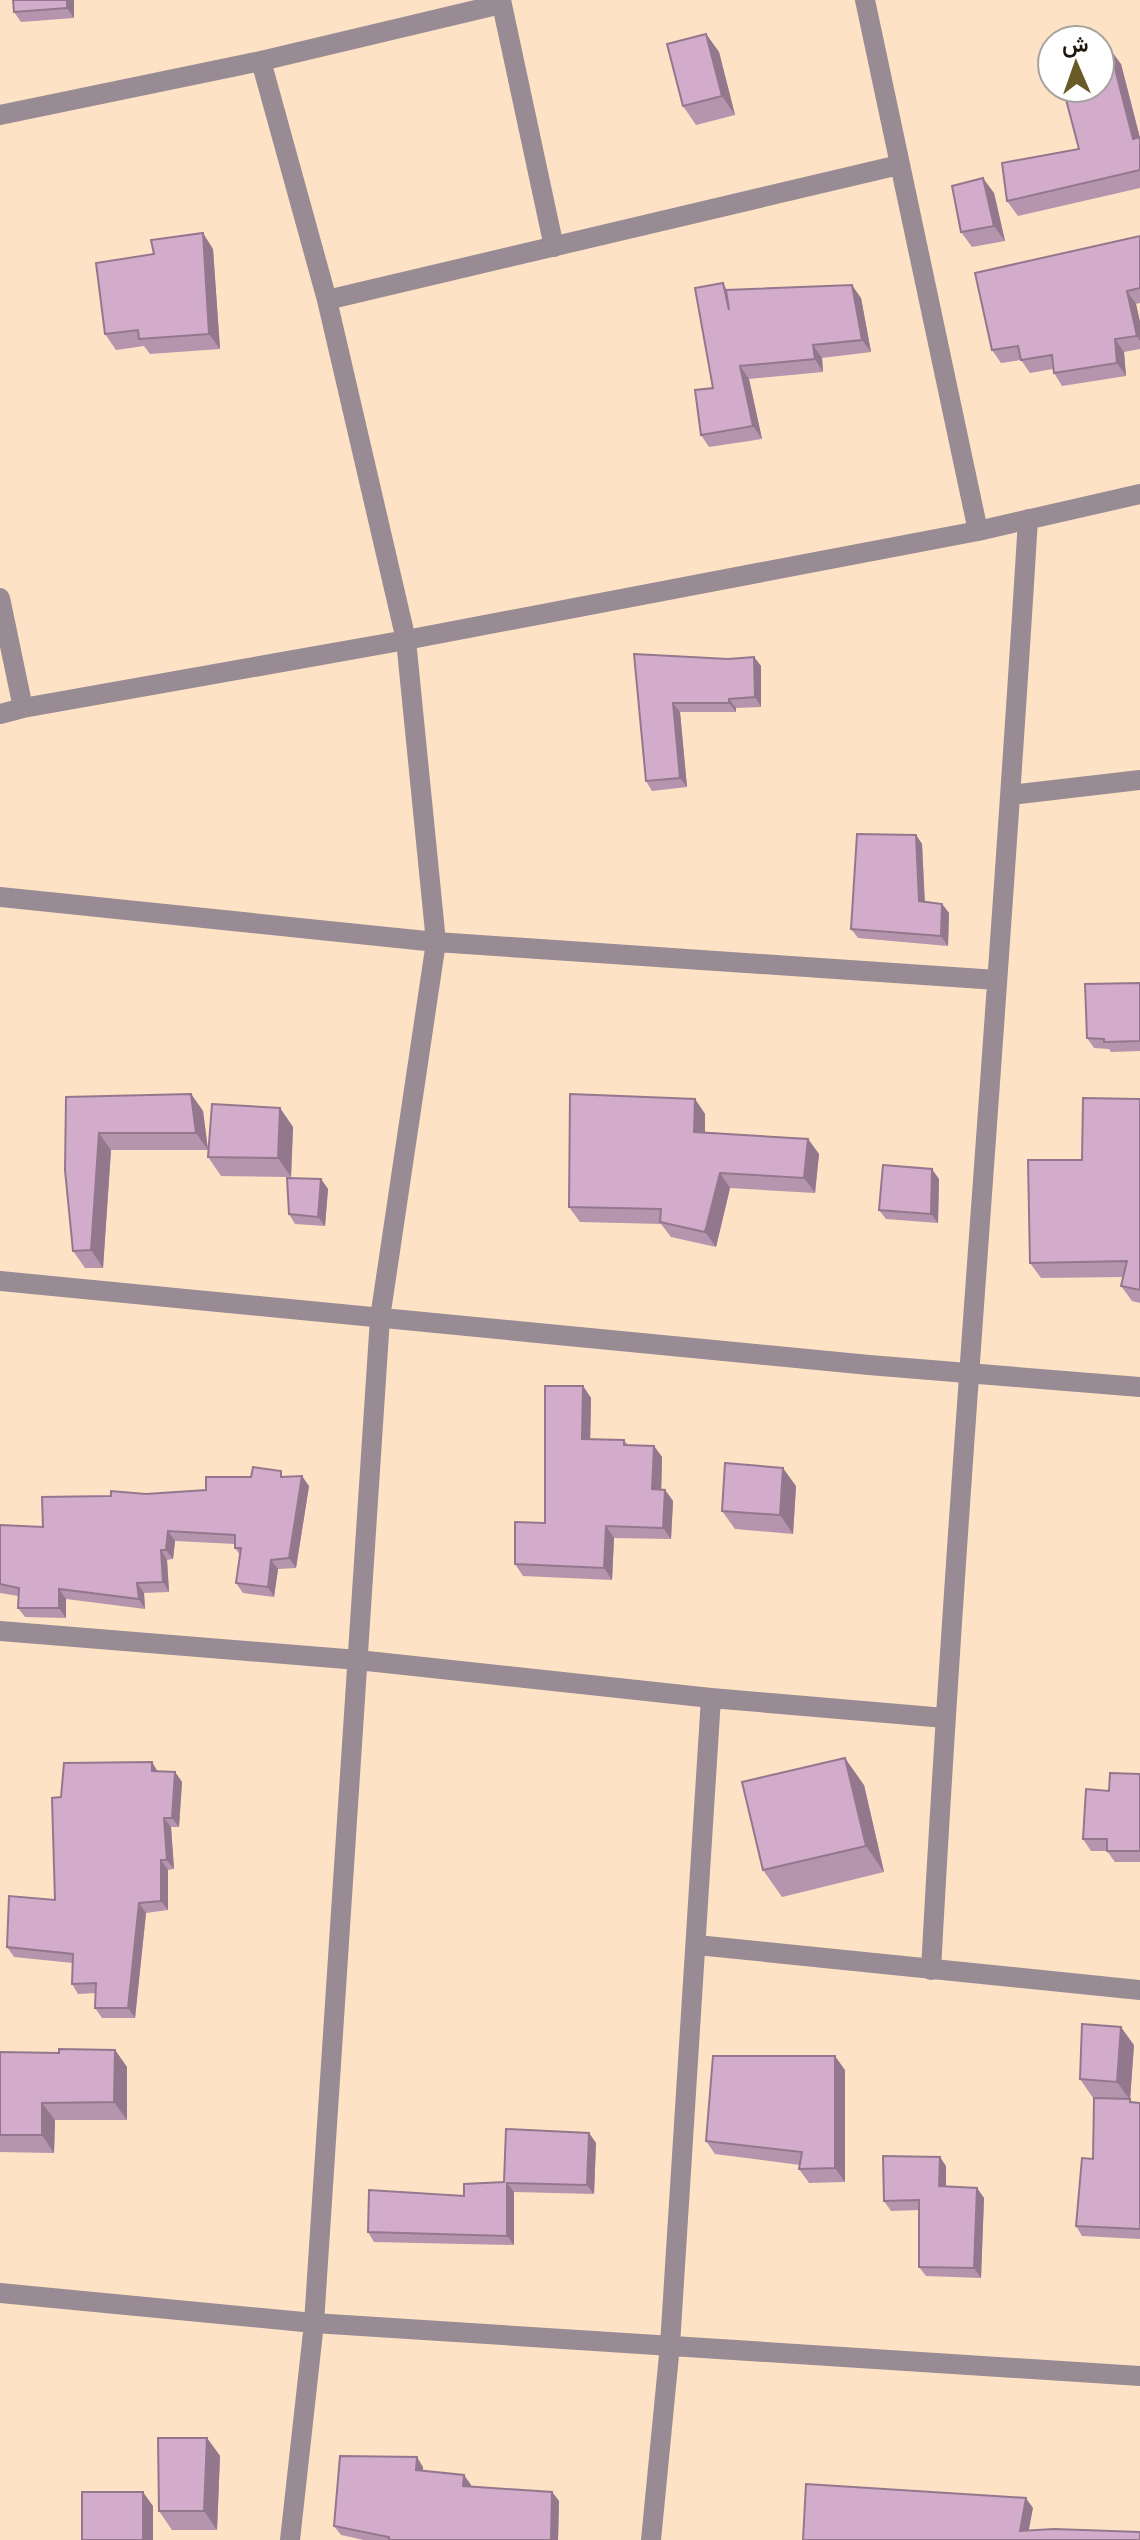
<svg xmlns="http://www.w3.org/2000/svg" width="1140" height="2540" font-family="'Titillium Web',Vazirmatn,sans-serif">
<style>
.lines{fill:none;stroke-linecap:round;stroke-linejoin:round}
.minor{stroke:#998b94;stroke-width:20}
.wall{fill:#b594ae}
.shaded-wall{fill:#93788d}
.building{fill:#d2acca;stroke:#93788d;stroke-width:2}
</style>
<rect width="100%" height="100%" fill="#fde2c6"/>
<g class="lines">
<path class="minor" d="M501,0l53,247
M865,0l113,531
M261,61l66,239 79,340 30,302 -56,376 -66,1005 -24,217
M0,115l261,-54 240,-57
M327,300l572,-135
M0,598l23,110
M0,714l23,-6 383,-68 572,-109 162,-37
M1011,795l129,-15
M0,897l436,45 561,38
M0,1281l869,84 271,22
M0,1631l358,29 353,38 234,20
M697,1945l443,45
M931,1970c26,-484 68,-967 97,-1451
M0,2293l314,30 826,53
M651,2540l19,-195 41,-647"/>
</g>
<path class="wall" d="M13,0h61v18l-53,4 -7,-10z
M706,34l13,18 16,63 -39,10 -13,-19z
M1121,64l19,73v51l-122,28 -11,-15 72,-52z
M994,193l11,48 -33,6 -11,-15z
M1140,236v67l-4,1 4,18v27l-16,3 2,24 -64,10 -8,-13 -1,-4 -23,4 -9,-13 -20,3 -9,-13z
M213,249l7,100 -70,5 -6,-8 -28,4 -11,-16z
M723,283l4,7 134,8 10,54 -49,6 1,14 -74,7 13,60 -53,8 -8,-12 12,-47z
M634,654l94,5 26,-2 7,9v41l-25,1v4h-56l7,75 -35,4 -6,-10z
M916,835l6,9 3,58 17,2 7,9 -1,33 -90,-8 -7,-9z
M1140,983v68l-29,1 -2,-3 -15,-1 -7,-10z
M191,1094l12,17 5,39h-97l-8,118h-18l-12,-17 -7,-154z
M695,1099l10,15v18l103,7 11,15 -4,39 -85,-5 -14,59 -45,-10 -10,-13 -81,-2 -11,-15z
M1140,1099v204l-8,-2 -11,-15 2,-9 -82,1 -11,-15 52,-103z
M280,1108l13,19 -2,50 -70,-1 -13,-19z
M321,1179l7,10 -3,37 -30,-2 -6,-10z
M939,1179l-1,44 -52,-4 -7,-9z
M583,1386l8,12 -1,41 34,1 4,5 26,1 8,11 -1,33h4l8,11 -2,38 -57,-1 -2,42 -89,-4 -8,-12 30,-41z
M285,1477l24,9 -13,82 -18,1 -4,28 -31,-4 -7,-10 4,-28 -5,-7v-4l-60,-3 -2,18 -6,1 2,32 -25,1 1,16 -79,-10v19l-41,-1 -7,-9v-12l-18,-3v-68l43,2 68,-31 95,-6z
M796,1486l-3,48 -58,-5 -13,-18z
M158,1772h17l7,10 -3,45h-8l3,42 -6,1v40l-22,3 -11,105h-33l-7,-10 1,-15 -18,1 -6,-10 1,-21 -59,-6 -7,-10 48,-47 6,-103z
M1140,1774v88h-25l-8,-11h-16l-8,-12 26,-48z
M864,1785l20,87 -102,25 -19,-27z
M1134,2045l-4,54 2,3 8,1v136l-58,-3 -6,-10 17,-67 4,-61h-4l-13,-19z
M115,2050l12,17v53h-72l-1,33 -54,-1v-100l59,1z
M845,2070v112l-36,1 -10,-14 1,-4 -85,-11 -9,-13z
M589,2133l7,10 -2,51 -80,-2v53l-140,-3 -6,-10 136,-50z
M946,2166v21l31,1 7,10 -3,80 -55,-2 -7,-9v-57l-28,1 -7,-10z
M207,2438l13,18 -3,74h-45l-13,-19z
M423,2467v4l41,4 7,10 -1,2 82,5 7,9 -1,39h-194l-23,-5 -7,-9z"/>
<path class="shaded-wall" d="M67,0h7v18l-7,-10z
M706,34l13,18 16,63 -13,-19z
M1110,49l11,15 19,75h-7z
M983,178l11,15 11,48 -11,-15z
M203,233l10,16 7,100 -11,-15z
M852,285l9,13 10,54 -9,-12z
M1127,291l9,13 4,18v19l-3,-5z
M1115,339l9,13 2,24 -9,-13z
M813,345l9,13 1,14 -8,-13z
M740,366l9,13 13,60 -9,-13z
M754,657l7,9v41l-6,-10z
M729,699l7,9v4l-7,-9z
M673,703l7,9 7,75 -7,-9z
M916,835l6,9 3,66 -6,-9z
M942,904l7,9 -1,33 -7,-10z
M191,1094l12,17 5,39 -12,-17z
M695,1099l10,15v33l-11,-15z
M280,1108l13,19 -2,50 -13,-19z
M99,1133l12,17 -8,118 -12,-18z
M808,1139l11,15 -4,39 -11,-15z
M932,1169l7,10 -1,44 -7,-9z
M720,1173l10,15 -14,59 -11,-15z
M321,1179l7,10 -3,37 -7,-9z
M583,1386l8,12 -1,53 -8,-12z
M654,1446l8,11 -1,44 -9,-12z
M783,1468l13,18 -3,48 -13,-19z
M302,1476l7,10 -13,82 -7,-10z
M665,1490l8,11 -2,38 -8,-11z
M606,1526l8,12 -2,42 -8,-12z
M168,1531l7,10 -2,18 -7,-9z
M161,1550l6,10 2,32 -6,-10z
M271,1560l7,9 -4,28 -6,-10z
M137,1583l7,10 1,16 -6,-10z
M59,1589l7,10v19l-7,-10z
M845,1758l19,27 20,87 -18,-26z
M152,1762l6,10 -6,-1z
M175,1772l7,10 -3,45 -7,-9z
M164,1818l7,9 3,42 -7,-9z
M161,1860l7,10v40l-7,-9z
M139,1903l7,10 -11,105 -7,-10z
M1121,2027l13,18 -4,55 -13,-18z
M115,2050l12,17v53l-13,-18z
M835,2056l10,14v112l-10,-14z
M42,2103l13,17 -1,33 -12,-18z
M589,2133l7,10 -2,51 -7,-9z
M940,2157l6,9v30l-7,-10z
M507,2183l7,9v53l-7,-9z
M977,2188l7,10 -3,80 -7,-10z
M207,2438l13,18 -3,74 -13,-19z
M417,2457l6,10v13l-7,-10z
M464,2475l7,10 -2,11 -6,-10z
M143,2492l10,14v34h-10z
M552,2492l7,9 -1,39h-7z
M1026,2498l7,10 -6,32 -7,-9z"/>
<path class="building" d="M13,0h54v8l-53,4z
M706,34l16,62 -39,10 -16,-62z
M1110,49l23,90 7,-2v33l-133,31 -5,-38 77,-14 -16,-61h37v-37z
M983,178l11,48 -33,6 -9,-46z
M203,233l6,101 -70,5 -1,-9 -33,4 -9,-71 58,-9 -3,-14z
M1140,236v52l-13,3 10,45 -22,3 2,24 -63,10 -2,-18 -31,5 -3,-14 -26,4 -17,-77z
M723,283l6,27 -3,-20 126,-5 10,55 -49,5 2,14 -75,7 13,60 -52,9 -6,-45 18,-2 -18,-100z
M634,654l94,5 26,-2 1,40 -26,2v4h-56l7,75 -34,3z
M857,834l59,1 3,66 23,3 -1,32 -90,-7z
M1140,983v58l-36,1v-3l-17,-1 -2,-54z
M191,1094l5,39h-97l-8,117 -18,1 -8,-81 1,-73z
M570,1094l125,5 -1,33 114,7 -4,39 -84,-5 -15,59 -45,-10 1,-13 -92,-2z
M1083,1098l57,1v191l-19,-4 6,-25 -97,2 -2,-103h54z
M212,1104l68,4 -2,50 -70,-1z
M883,1165l49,4 -1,45 -52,-4z
M287,1178l34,1 -3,38 -29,-3z
M545,1386h38l-1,53 42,1v5l30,1 -2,43 13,1 -2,38 -57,-2 -2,42 -89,-4v-42l30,1z
M725,1463l58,5 -3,47 -58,-4z
M253,1467l28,4v6l21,-1 -13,82 -18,2 -3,27 -32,-4 5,-35h-6v-13l-67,-4 -2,19h-5l2,32 -26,1 2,16 -80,-10v19h-41l1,-20 -19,-4v-59l43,2 -1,-30 69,-1v-5l35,3 60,-4v-13h45z
M845,1758l21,88 -103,24 -21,-88z
M152,1762v9l23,1 -3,46h-8l3,42h-6v41l-22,2 -11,105h-33l1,-25 -24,1 1,-30 -66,-7 2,-51 46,4 -3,-102 9,-1 3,-34z
M1110,1773l30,1v77h-33v-12h-24l3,-50 23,2z
M1082,2024l39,3 -4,55 -37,-3z
M59,2049l56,1 -1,52 -72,1v32h-42v-83l59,1z
M713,2056h122v112l-36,1 3,-17 -96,-11z
M1094,2098l36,1v3l10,1v126l-64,-3 6,-68 11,1z
M506,2129l83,4 -2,52 -80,-2v53l-139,-4 1,-42 95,6v-12l40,-2z
M883,2156l57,1 -1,29 38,2 -3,80 -55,-1v-67l-35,1z
M158,2438h49l-3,73h-45z
M340,2456l77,1 -1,13 48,5 -1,11 89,6 -1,48h-162v-3l-55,-11z
M806,2484l220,14 -6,33 34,-2 86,3v8h-337z
M82,2492h61v48h-61z"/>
<g transform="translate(1076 64) rotate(358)"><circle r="38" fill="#ffffff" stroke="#a6a29e" stroke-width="2"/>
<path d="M0-6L14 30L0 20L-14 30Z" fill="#685b28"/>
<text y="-12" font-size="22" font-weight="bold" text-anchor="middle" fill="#20170d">ش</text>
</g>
</svg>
